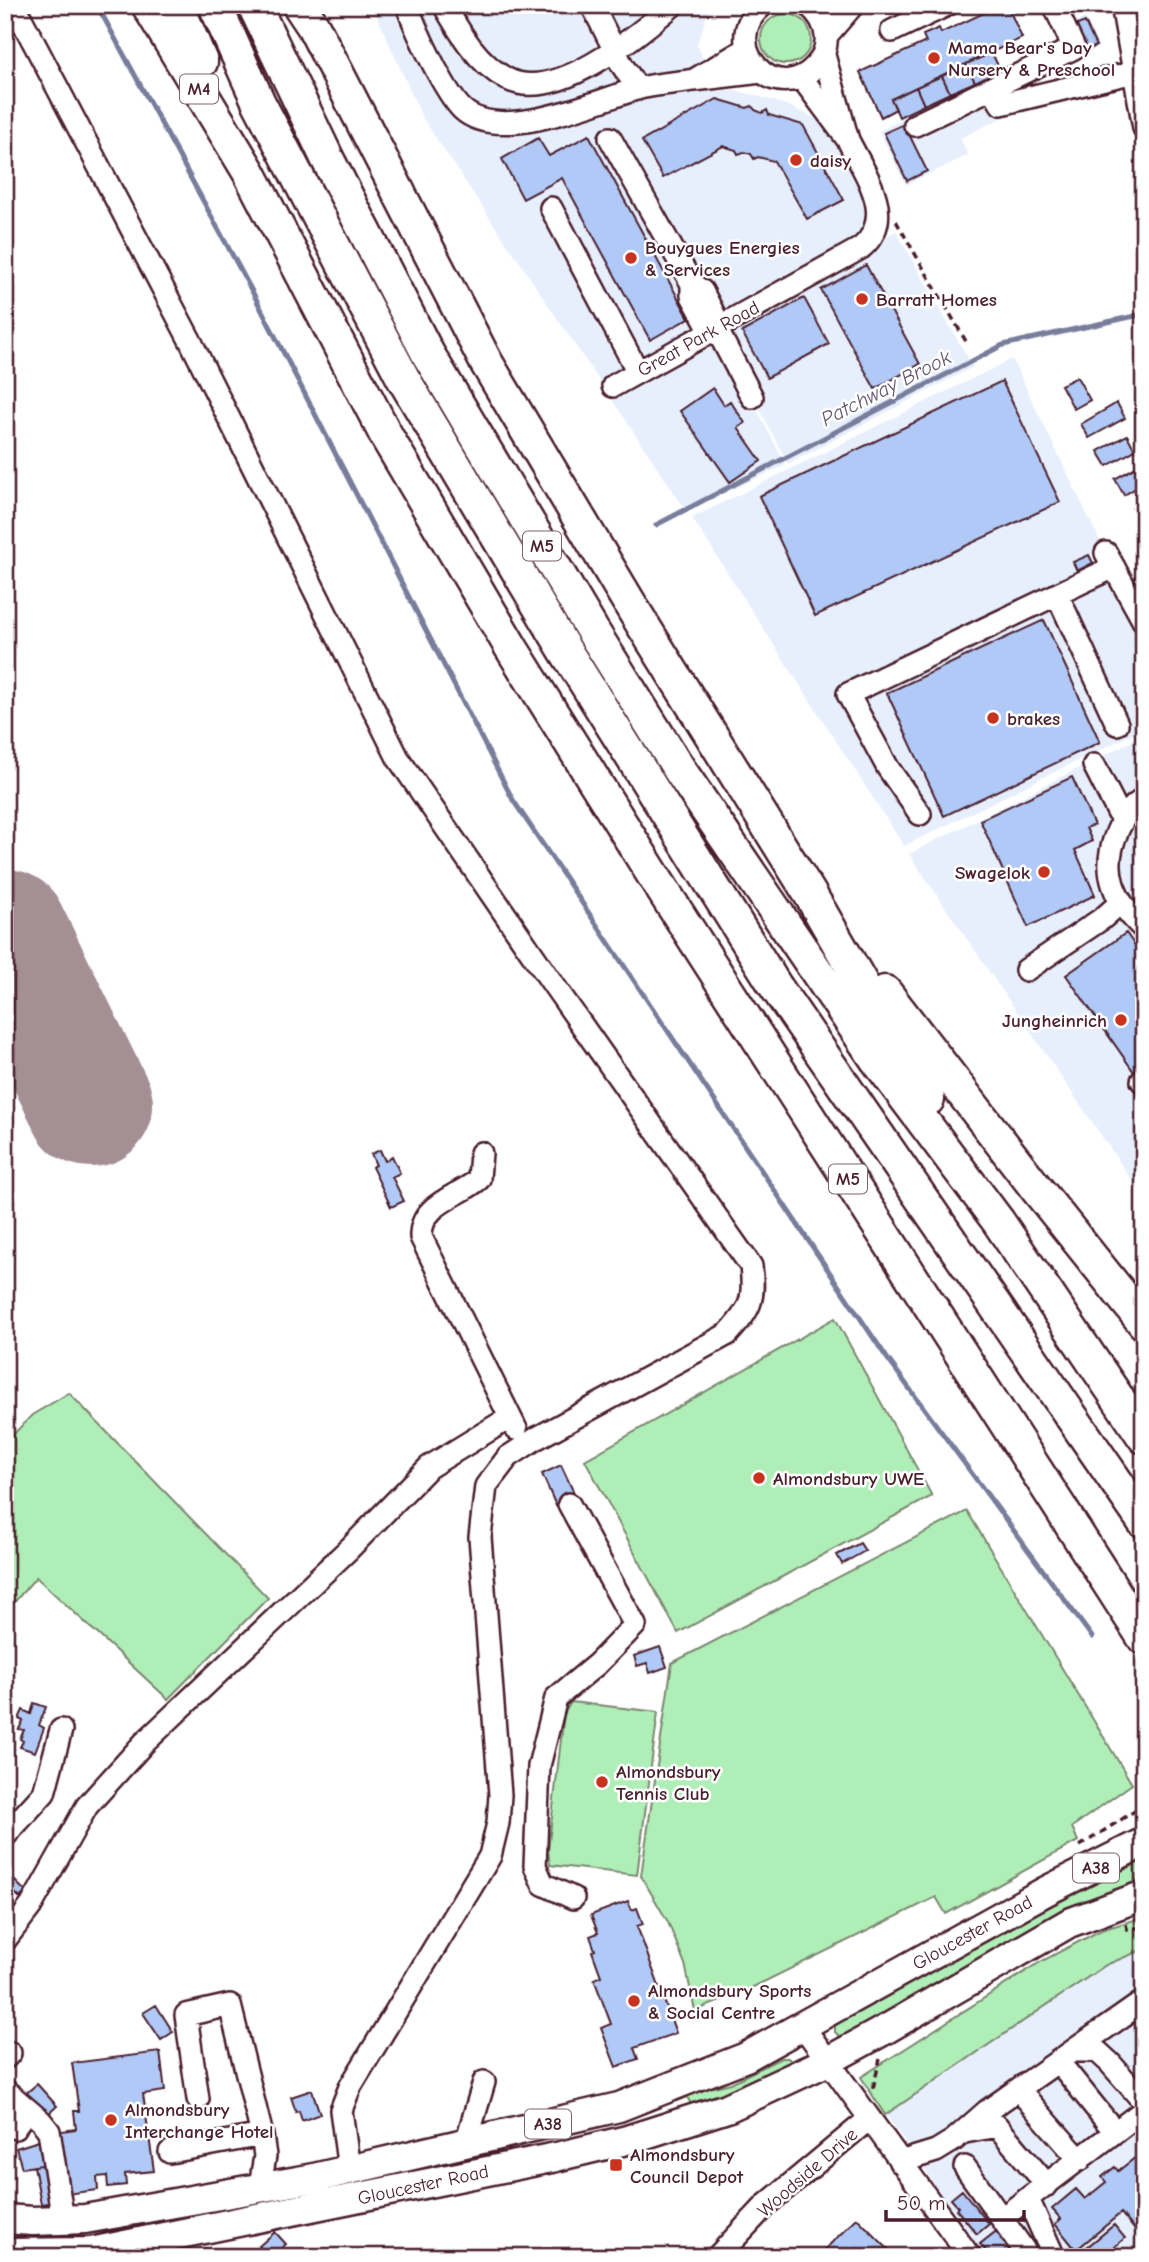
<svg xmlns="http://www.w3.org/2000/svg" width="1149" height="2262" font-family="'Comic Neue',sans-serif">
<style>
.built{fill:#e7effd}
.green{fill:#afefb7;stroke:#7c8771;stroke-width:2}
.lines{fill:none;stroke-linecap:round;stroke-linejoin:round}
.stream{stroke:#777d9b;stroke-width:5}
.runway{stroke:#a48f95;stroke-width:124}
.building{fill:#b0c9f7;stroke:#4a1f2b;stroke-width:2}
.minor-casing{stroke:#4a1f2b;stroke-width:26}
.major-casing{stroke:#4a1f2b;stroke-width:33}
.highway-casing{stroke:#4a1f2b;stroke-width:37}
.path{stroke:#4a1f2b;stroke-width:3.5;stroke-dasharray:7 5;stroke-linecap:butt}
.minor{stroke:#fff;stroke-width:21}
.major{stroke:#fff;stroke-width:28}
.highway{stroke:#fff;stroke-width:32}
.poi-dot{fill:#c8321e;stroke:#fff;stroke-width:2.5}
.labels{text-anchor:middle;stroke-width:5;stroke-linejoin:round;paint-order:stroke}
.shield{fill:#fff;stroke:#80626b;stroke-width:2}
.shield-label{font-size:18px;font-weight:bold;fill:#4a1f2b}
.poi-label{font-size:19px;font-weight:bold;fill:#4a1f2b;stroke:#fff;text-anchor:start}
.street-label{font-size:19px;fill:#4a1f2b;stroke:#fff}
.water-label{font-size:21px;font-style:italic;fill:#64566c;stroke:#fff}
</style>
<rect width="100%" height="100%" fill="#fff"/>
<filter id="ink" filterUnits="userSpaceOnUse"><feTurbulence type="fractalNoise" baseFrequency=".0143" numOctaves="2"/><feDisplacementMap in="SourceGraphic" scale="14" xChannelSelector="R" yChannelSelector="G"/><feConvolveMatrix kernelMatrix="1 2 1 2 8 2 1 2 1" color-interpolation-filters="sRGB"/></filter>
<g filter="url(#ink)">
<path class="built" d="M372,5h339l-14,39 17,43 41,8 34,11 39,18 65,103 -180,100 73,138 -100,45 -264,-393z
M1085,18l14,29 -96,47 9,19 -52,25 8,17 -62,30 -27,-54 21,-11 -10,-22 102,-46 9,19 60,-29 -5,-10z
M896,231l77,136 -185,97 -70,-135z
M1012,359l89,184 -10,12 53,92v81l-240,118 -212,-328z
M1144,735l-1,32 1,431 -235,-344z
M1144,1949v308h-158l-30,-38 -31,-49 -39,-55 220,-150z"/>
<path class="green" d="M761 39a25 25 0 1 1 50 0a25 25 0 1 1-50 0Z
M835,1318l97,178 -254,137 -93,-173z
M69,1393l199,205 -100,101 -132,-122 -31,36v-170l27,-28z
M967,1511l165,273 -60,43 6,14 -132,73 -10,-17 -195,96 -46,18 -10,-47 -17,-42 -27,-46 31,-213z
M571,1702l87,10 -21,163 -87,-10 -2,-14 16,-137z
M1144,1860v23l-303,155 -6,-6v-10l121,-69z
M1144,1917v32l-38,16 -221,150 -24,-38 181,-116 59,-31z
M781,2058h7l5,5 -95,43 -7,-2 -4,-7 1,-4 43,-10z"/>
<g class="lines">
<path class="stream" d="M97,5l157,290 259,505 374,558 205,279
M656,525l347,-180 141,-31"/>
<path class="runway" d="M5,931l86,174"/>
</g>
<path class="building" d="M1001,5h6l15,33 -131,61 5,10 -15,8 -21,-45 66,-30 -3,-7 16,-7 2,5z
M1085,22l11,24 -12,6 -12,-25z
M992,53l8,17 -25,12 -9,-18z
M966,64l9,18 -25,11 -8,-17z
M942,76l8,17 -26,12 -8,-18z
M916,87l8,18 -25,12 -8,-18z
M717,99l30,9 5,-2 3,4 7,3 5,-3 2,5 34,10 41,75 -37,19 -33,-58 -16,-4 -4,2 -3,-5 -7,-2 -6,2 -2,-4 -13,-4 -60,32 -21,-37z
M904,124l23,47 -20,10 -23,-48z
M589,135l100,183 -39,22 -88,-162 -39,21 -21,-40 36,-21 11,18z
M866,265l54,99 -45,25 -54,-99z
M804,298l25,46 -62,34 -25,-46z
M1077,377l13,23 -16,9 -13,-24z
M1002,381l58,121 -245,114 -56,-120z
M713,388l11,17 6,-4 15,22 -7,5 23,33 -31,21 -50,-71z
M1117,403l8,15 -36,20 -8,-14z
M1127,435l8,15 -28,16 -9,-15z
M1143,463l1,20 -20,12 -9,-16z
M1144,501v13l-5,3 -6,-9z
M1089,555l4,8 -16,8 -4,-9z
M1044,620l56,122 -156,74 -57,-123z
M1072,777l22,48 -8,3 6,13 -17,9 20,45 -67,32 -48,-107z
M1126,933l18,25v107l-10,7 -68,-97z
M380,1150l5,11 7,-5 8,17 -8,4 12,24 -13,6 -19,-40 4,-2 -5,-11z
M561,1465l15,32 -20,9 -14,-32z
M860,1543l5,8 -23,13 -5,-9z
M660,1647l7,20 -17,6 -3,-10 -10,3 -3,-10z
M34,1703l12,4 -7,18 5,3 -9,24 -15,-5 3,-6 -3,-2 4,-9 -5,-1 4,-8 -4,-2 4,-9 8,4z
M11,1877l15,15 -6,6 -15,-15z
M628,1901l4,9 5,-2 6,16 -6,2 39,107 -42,15 4,11 -22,8 -15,-39 10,-4 -17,-45 7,-3 -9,-25 3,-1 -5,-14 8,-3 -7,-18z
M156,2005l17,27 -12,8 -18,-27z
M160,2052l5,39 -22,3 11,77 -29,3 1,11 -18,2 -1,-11 -10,1 1,13 -32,4 -11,-62 21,-3 -2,-18h5l-7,-48z
M37,2084l20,22 -12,11 -21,-22z
M312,2090l8,24 -18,7 -3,-10 -3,1 -5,-15z
M42,2140l7,24 -27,4 -6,-20z
M1144,2140v55l-5,3 5,6v37l-23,-28 -45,37 -21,-26 6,-5 -9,-10 24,-20 9,10 21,-17 -4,-5 13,-10 3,4 23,-18 -5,-6z
M49,2164l7,38 -15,2 -7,-38z
M962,2190l27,34 -12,10 -21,-25 2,-2 -7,-8z
M857,2218l39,39h-79z
M1114,2225l11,13 -23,19h-17l-4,-5z
M999,2229l23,28h-31l-11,-13z
M275,2232l11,12 -5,5 6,6 5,-5 5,6 -28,1 -10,-11z"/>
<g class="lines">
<defs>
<path id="minor" d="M14,5l176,335 208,418 157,229 196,279c4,35 0,42 -23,68l-191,104 -29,19 -22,29 -6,51 20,258 -2,28 -8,33 -140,231 -9,23 8,60
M407,5c9,26 37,86 55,104 37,35 132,-7 174,-20 19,-5 39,-6 58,-9
M444,5c16,28 34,59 63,74 48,25 131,-44 166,-74
M592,5l30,60 16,24
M763,5c-12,9 -19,23 -17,38 0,9 5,17 11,24 36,41 101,-21 51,-62
M1122,5l22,123
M892,31l55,-26
M827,35l26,-30
M746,49l-52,31 67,-8
M801,77l47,63 -24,-85
M992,88l9,16 133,-32
M915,125l159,-77 -20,-43
M610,138l82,146
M551,208l87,164
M716,328l36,69
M711,331l-19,-35v-12l10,7 18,35
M613,386l248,-138c37,-31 3,-75 -13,-108
M1106,553l38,69
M1057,594l60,130
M1094,765l28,55
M1144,799c-14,8 -21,19 -27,33 -17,40 -2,70 27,97
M920,814l-32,-46 -40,-74 266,-127
M1026,970l77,-52 17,-15
M1142,1081l2,-2
M481,1153l-2,26c-20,18 -59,24 -58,58l95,192
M569,1504l66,121 -38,39 -41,34 -17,68 -4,100 8,18 30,14
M5,1836l39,-43 17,-63
M5,1940l26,-34 56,-100 57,-63 206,-195 79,-81 80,-49
M802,2025l168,232
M1073,2051h24l13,12 34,39
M5,2058l5,-5
M1058,2061l57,71
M1018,2089l62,71
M5,2090l36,31 8,10 14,89
M198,2099l-12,-84 44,-10 32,130
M15,2128l11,-19
M965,2132l32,-6 50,59
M466,2143l18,-61
M170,2152l92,-17 3,21 -5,30
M900,2162l36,-11 18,-11 33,-29 157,-110
M965,2167l59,83
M1028,2199l26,58
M1002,2218l142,-108
M717,2257l50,-53 102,-85"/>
<path id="major" d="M5,2219l28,2 52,-2 229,-41 305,-71 127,-50 300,-166 98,-49
M5,2253l86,-1 465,-95 71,-17 100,-32 101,-47 60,-33 181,-105 75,-28"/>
<path id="highway" d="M148,5l101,167 139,267 124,210 143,229 489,760
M177,5l24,57
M215,5l44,98 144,275 162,272 211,337 368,535
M254,5l73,153 101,196 164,276 89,142 196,288 121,161 146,216
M299,5l14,21 173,336 150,252 174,280 118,205
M885,992l151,196 108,135"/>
</defs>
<use href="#minor" class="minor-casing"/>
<use href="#major" class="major-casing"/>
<use href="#highway" class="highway-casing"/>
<path class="path" d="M896,221l71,122
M1080,1846l64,-41
M1126,1924l1,5 17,-2
M873,2088l7,-29"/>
<use href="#minor" class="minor"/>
<use href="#major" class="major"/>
<use href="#highway" class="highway"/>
</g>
</g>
<g class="poi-dot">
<circle cx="934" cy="58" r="7"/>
<circle cx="796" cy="160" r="7"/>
<circle cx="631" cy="258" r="7"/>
<circle cx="862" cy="299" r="7"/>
<circle cx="993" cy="718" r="7"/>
<circle cx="1044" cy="872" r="7"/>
<circle cx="1121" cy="1020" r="7"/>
<circle cx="759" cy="1478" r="7"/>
<circle cx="602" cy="1782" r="7"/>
<circle cx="634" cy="2001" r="7"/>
<circle cx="111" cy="2120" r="7"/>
<rect x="609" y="2158" width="14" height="14" rx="3.5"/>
</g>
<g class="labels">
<g class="shield">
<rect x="180" y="74.5" width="38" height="29" rx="5"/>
<rect x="523" y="531.5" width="38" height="29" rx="5"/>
<rect x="829" y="1164.5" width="38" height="29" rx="5"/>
<rect x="1073" y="1853.5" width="46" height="29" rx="5"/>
<rect x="525" y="2109.5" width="46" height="29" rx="5"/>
</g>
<g class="shield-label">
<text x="199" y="95">M4</text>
<text x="542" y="552">M5</text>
<text x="848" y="1185">M5</text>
<text x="1096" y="1874">A38</text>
<text x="548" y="2130">A38</text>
</g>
<g class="poi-label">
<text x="948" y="54">Mama Bear's Day<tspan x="948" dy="22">Nursery &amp; Preschool</tspan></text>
<text x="810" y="167">daisy</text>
<text x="645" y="254">Bouygues Energies<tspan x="645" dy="22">&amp; Services</tspan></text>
<text x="876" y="306">Barratt Homes</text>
<text x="1007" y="725">brakes</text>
<text x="1030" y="879" text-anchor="end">Swagelok</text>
<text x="1107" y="1027" text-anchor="end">Jungheinrich</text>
<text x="773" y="1485">Almondsbury UWE</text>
<text x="616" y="1778">Almondsbury<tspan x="616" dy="22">Tennis Club</tspan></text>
<text x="648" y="1997">Almondsbury Sports<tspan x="648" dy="22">&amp; Social Centre</tspan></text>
<text x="125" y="2116">Almondsbury<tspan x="125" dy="22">Interchange Hotel</tspan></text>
<text x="630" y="2161">Almondsbury<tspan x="630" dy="22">Council Depot</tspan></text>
</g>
<g class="street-label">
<text transform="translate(698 338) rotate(-29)" y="7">Great Park Road</text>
<text transform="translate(972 1932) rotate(-29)" y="7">Gloucester Road</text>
<text transform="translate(807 2172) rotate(-41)" y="7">Woodside Drive</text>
<text transform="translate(423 2184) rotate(-12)" y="7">Gloucester Road</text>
</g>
<g class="water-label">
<text transform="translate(886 388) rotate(-27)" y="7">Patchway Brook</text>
</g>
</g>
<rect width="1149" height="2262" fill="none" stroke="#fff" stroke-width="28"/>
<rect x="14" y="14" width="1121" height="2234" fill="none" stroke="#4a1f2b" stroke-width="2.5" filter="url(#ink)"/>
<path d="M886 2210v10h138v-10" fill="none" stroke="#4a1f2b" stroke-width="3.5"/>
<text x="897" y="2210" font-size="21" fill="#4a1f2b" stroke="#ffffff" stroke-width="5" paint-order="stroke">50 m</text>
</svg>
